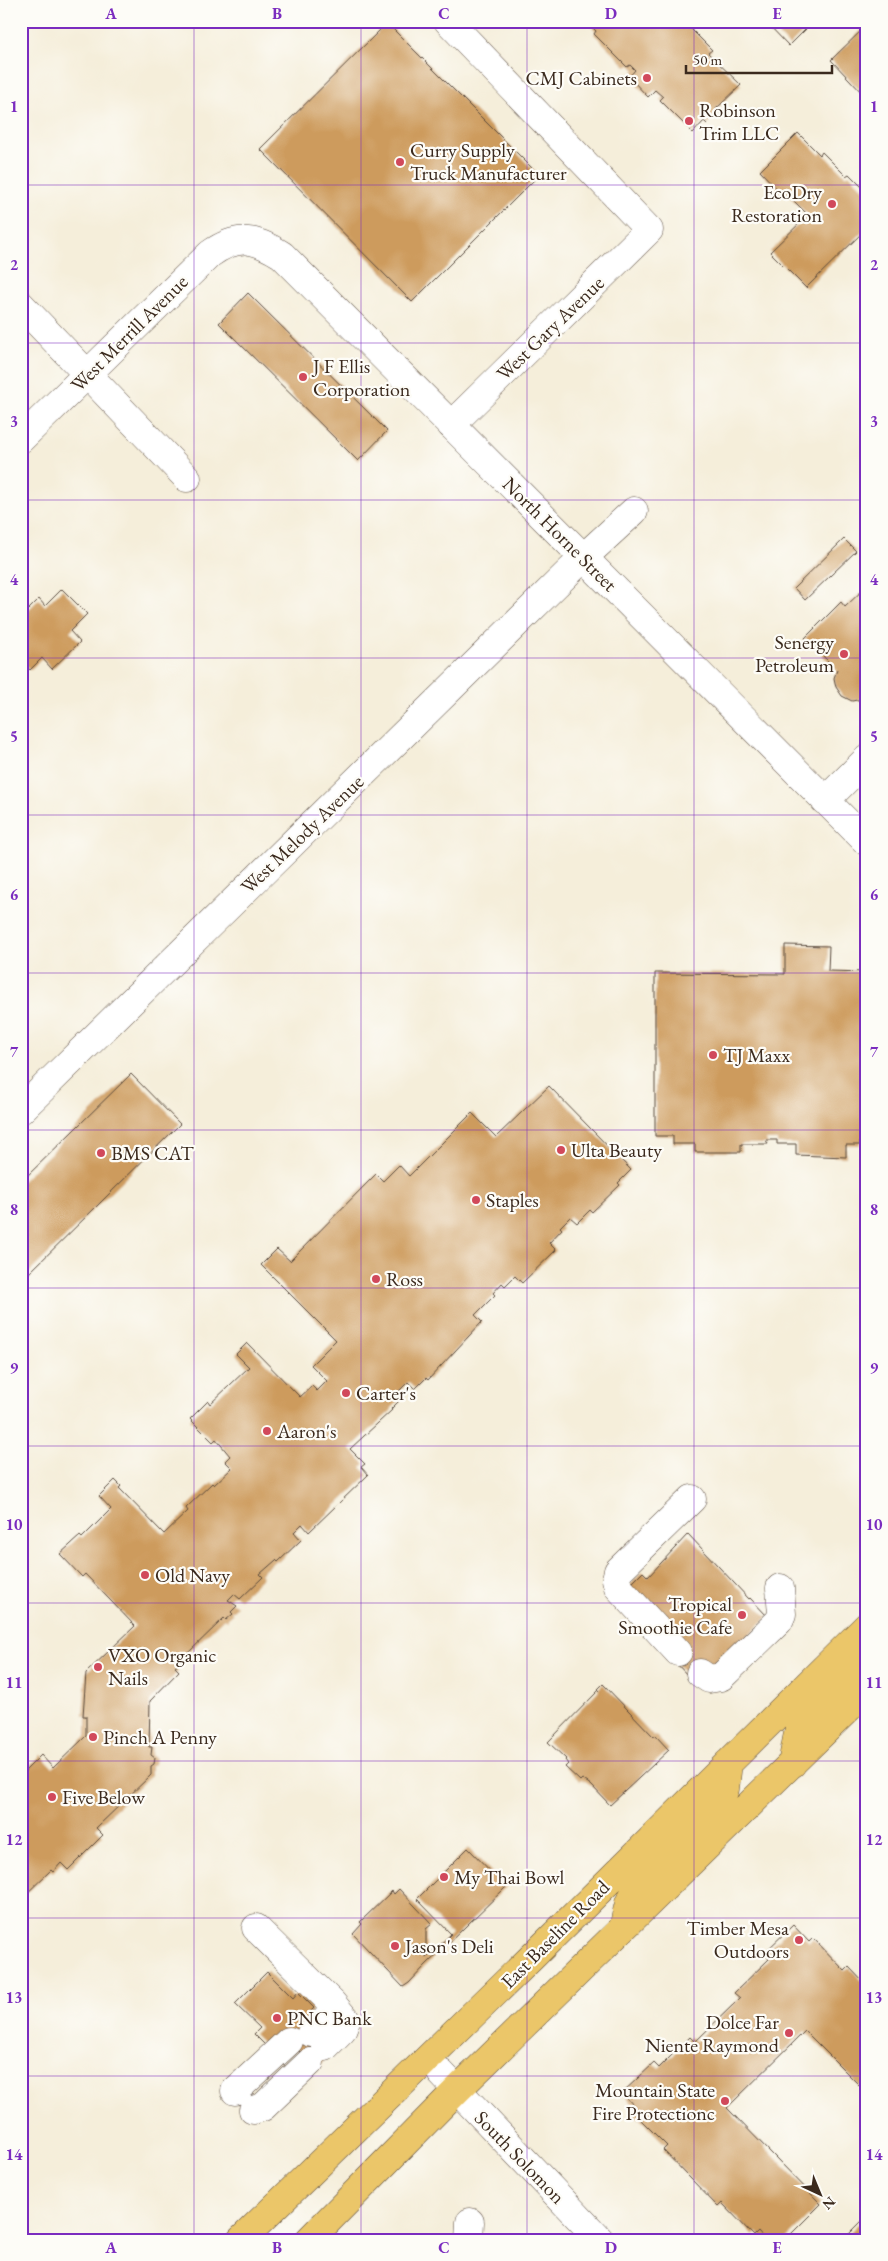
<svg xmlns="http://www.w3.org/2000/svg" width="888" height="2261" font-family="'EB Garamond',serif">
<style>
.building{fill:#cd9b5d}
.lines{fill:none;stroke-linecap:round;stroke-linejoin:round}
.minor-casing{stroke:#57473a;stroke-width:29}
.major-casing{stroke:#57473a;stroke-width:29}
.minor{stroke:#fff;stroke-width:28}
.major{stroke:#ebc669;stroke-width:28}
.grid{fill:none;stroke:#7b2cbf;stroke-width:1;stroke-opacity:0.55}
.poi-dot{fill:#d1495b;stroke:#fdfcf7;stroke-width:2}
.labels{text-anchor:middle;stroke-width:4.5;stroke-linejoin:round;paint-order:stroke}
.poi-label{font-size:20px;fill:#3b2a1e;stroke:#fdfcf7;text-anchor:start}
.street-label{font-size:20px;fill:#3b2a1e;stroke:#fdfcf7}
.neatline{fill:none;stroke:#7b2cbf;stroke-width:2}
.grid-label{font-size:16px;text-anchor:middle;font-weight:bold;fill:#7b2cbf}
</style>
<rect width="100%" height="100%" fill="#fdfcf7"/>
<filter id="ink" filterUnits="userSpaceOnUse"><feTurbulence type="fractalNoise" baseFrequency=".02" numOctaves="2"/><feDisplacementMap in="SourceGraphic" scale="10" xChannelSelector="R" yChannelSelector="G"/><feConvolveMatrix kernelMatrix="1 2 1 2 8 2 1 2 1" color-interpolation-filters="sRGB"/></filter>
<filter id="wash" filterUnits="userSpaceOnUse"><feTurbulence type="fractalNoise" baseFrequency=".0096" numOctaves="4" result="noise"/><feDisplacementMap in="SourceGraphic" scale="20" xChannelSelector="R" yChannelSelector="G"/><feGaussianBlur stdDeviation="1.12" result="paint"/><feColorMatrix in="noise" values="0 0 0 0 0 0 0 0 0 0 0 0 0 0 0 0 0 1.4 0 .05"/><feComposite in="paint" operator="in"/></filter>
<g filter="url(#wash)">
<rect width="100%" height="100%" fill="#f5eeda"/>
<g id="blocks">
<path class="building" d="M586,21h97l29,29 -4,3 33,32 -25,24 3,3 -12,12 -3,-3 -11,12 -33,-33 3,-3 -8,-7 -7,7 -19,-20 6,-7 -5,-5 -3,2 -33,-33 2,-3z
M765,21h49l-25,25z
M387,23l152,152 -127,127 -152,-153z
M867,25v69l-2,2 -34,-36z
M798,133l22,22 2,-3 24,24 3,-2 18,18v36l-61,60 -36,-36 38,-37 -25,-25 -2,3 -21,-22z
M248,293l139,138 -29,30 -139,-138z
M844,539l12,12 -51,49 -11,-12z
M867,586v112l-15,3 -10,-5 -6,-9 -2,-9 3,-8 -32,-32 36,-36 4,5z
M62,589l25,25 -17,17 10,11 -28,27 -10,-11 -12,12 -9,-9v-44l18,-18 6,7z
M785,945l44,1 -1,25 39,1v169h-7v4h-14v12l-50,-2v-11h-19v-4h-11l2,4h-27v8h-46v-8h-22v-8h-18v-163l130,1z
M131,1074l49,50 -159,157v-99z
M549,1086l82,84 -13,13 2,2 -28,27 -2,-2 -13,13 -7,-6 -10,10 2,2 -13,14 7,7 -34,33 -7,-7 -10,10 -3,-3 -9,10 2,2 -20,20 7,7 -54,58 -2,-2 -11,11 -7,-7 -13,13 5,5 -9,9 1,1 -42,39 15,15 -4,3 7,8 -59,57 -7,-8 -8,8 7,8 -23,22 -2,-2 -16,14 3,3 -23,22 -6,-5 -6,6 9,6 -6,6 2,2 -7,6 -2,-2 -38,37 3,2 -14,10 4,4 -29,30 -1,46h3l-1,8 4,3 -1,6 -3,2v9l-55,53 7,7 -35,35 -7,-7 -8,9 -2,-2 -30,29v-124l20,-20 12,13 33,-32v-20h-3l3,-43 49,-47 -50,-52 -3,3 -22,-23 20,-18 2,2 29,-29 -12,-13 16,-16 6,6 -2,2 45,46 24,-23 -2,-3 26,-25 2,2 18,-17 -7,-7 5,-5 -14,-17 -3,3 -23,-23 18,-18 2,3 39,-37 -13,-13 11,-11 53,54 12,-11 5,5 10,-10 -16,-16 25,-25 -75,-75 16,-16 13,12 86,-87 7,7 16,-16 10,11 63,-63 24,24z
M688,1534l61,65 1,-1 18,19 -41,38 -35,25 -20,-21 -44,-72 15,-15 5,5z
M603,1684l51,53 1,-2 14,15 -59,55 -19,-20 -9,-6 -2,2 -15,-14 3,-3 -3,-4 1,-1 -18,-17 51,-52 -1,-1z
M468,1848l38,39 -80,78 -17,18 -6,4 -50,-53 9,-10 -2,-2 32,-31 2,3 5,-5 33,35 -6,5v29l25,-24 -34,-35z
M793,1925l16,17 4,-4 32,33 4,-4 18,19v107l-62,-62 -78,77 94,96 -36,36h-20l-7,-8 -4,4 -32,-33 -4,4 -55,-57 4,-4 -33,-33 4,-3 -16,-17 32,-30 5,5 31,-31 5,5 45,-44 -6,-5 35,-34 -5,-6z
M267,1972l26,26 5,-6 16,16 -4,4 9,8 12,33 -15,15 -31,-31 -14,14 -17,-17 6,-6 -25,-24z
M867,2216v24h-24z"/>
</g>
</g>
<g filter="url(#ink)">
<use href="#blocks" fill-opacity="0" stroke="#57473a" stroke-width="1"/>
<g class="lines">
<defs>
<path id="minor" d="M448,21l201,209 -198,195
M21,305l166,173
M21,439l189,-185c27,-19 44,-17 72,1l585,587
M825,801l42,-42
M21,1110l562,-552 51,-47
M678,1652l-60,-65 -2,-8 2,-8 74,-72
M700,1673l9,6 12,-2 58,-56 3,-7 -2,-26
M256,1928l76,75 14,17 -4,10 -17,17
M311,2033l18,-17 3,-13
M441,2073l159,167
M235,2091l54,-50
M253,2110l10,-3 47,-45
M469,2240l1,-18"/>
<path id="major" d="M792,1764l8,-41 10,-12 57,-56
M624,1924l5,-21 12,-21 75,-73 9,-20 3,-26
M241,2240l288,-280 338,-334
M309,2240l147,-149 411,-401"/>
</defs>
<use href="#minor" class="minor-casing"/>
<use href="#major" class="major-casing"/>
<use href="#minor" class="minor"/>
<use href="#major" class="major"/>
</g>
</g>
<path class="grid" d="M194,21v2219M361,21v2219M527,21v2219M694,21v2219M21,185h846M21,343h846M21,500h846M21,658h846M21,815h846M21,973h846M21,1130h846M21,1288h846M21,1446h846M21,1603h846M21,1761h846M21,1918h846M21,2076h846"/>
<g class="poi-dot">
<circle cx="647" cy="78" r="5"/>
<circle cx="689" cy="121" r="5"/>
<circle cx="400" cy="162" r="5"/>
<circle cx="832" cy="204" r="5"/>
<circle cx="303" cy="377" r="5"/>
<circle cx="844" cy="654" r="5"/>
<circle cx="713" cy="1055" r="5"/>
<circle cx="561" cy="1150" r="5"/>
<circle cx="101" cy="1153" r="5"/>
<circle cx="476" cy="1200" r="5"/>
<circle cx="376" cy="1279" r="5"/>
<circle cx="346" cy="1393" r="5"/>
<circle cx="267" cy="1431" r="5"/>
<circle cx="145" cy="1575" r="5"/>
<circle cx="742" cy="1615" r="5"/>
<circle cx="98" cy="1667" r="5"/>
<circle cx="93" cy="1737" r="5"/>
<circle cx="52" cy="1797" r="5"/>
<circle cx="444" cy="1877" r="5"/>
<circle cx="799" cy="1940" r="5"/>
<circle cx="395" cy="1946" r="5"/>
<circle cx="277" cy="2018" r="5"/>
<circle cx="789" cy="2033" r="5"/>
<circle cx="725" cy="2101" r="5"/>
</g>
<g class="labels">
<g class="poi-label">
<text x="637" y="85" text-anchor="end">CMJ Cabinets</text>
<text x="699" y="117">Robinson<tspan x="699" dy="23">Trim LLC</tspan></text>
<text x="410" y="157">Curry Supply<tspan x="410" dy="23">Truck Manufacturer</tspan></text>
<text x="822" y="199" text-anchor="end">EcoDry<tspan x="822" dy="23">Restoration</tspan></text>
<text x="313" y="373">J F Ellis<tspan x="313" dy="23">Corporation</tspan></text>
<text x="834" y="649" text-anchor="end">Senergy<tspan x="834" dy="23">Petroleum</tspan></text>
<text x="723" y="1062">TJ Maxx</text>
<text x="571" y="1157">Ulta Beauty</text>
<text x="111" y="1160">BMS CAT</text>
<text x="486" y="1207">Staples</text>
<text x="386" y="1286">Ross</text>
<text x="356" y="1400">Carter's</text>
<text x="277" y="1438">Aaron's</text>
<text x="155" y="1582">Old Navy</text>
<text x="732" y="1611" text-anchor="end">Tropical<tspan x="732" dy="23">Smoothie Cafe</tspan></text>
<text x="108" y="1662">VXO Organic<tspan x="108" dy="23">Nails</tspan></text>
<text x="103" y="1744">Pinch A Penny</text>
<text x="62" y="1804">Five Below</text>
<text x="454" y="1884">My Thai Bowl</text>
<text x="789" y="1935" text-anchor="end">Timber Mesa<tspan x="789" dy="23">Outdoors</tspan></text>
<text x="405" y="1953">Jason's Deli</text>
<text x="287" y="2025">PNC Bank</text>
<text x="779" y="2029" text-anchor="end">Dolce Far<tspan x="779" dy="23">Niente Raymond</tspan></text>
<text x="715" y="2097" text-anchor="end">Mountain State<tspan x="715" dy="23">Fire Protectionc</tspan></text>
</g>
<g class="street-label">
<text transform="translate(550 328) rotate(-44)" y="7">West Gary Avenue</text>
<text transform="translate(129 333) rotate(-45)" y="7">West Merrill Avenue</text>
<text transform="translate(560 534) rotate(45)" y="7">North Horne Street</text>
<text transform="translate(302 834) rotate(-44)" y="7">West Melody Avenue</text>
<text transform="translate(555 1934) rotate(-45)" y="7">East Baseline Road</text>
<text transform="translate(520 2157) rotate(46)" y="7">South Solomon</text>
</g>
</g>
<rect width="888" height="2261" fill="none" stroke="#fdfcf7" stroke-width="55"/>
<g transform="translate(820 2194) rotate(136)" stroke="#fdfcf7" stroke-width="4" paint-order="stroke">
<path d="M0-4L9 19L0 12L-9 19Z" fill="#3b2a1e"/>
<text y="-8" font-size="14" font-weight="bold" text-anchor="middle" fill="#3b2a1e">N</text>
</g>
<path d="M686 65v8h146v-8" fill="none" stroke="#3b2a1e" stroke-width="2.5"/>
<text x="693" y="65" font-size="15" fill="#3b2a1e" stroke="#fdfcf7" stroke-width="4" paint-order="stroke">50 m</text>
<rect x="28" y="28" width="832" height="2206" class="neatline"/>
<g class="grid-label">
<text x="111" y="19">A</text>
<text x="277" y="19">B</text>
<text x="444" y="19">C</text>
<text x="611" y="19">D</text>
<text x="777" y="19">E</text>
<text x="14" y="112">1</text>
<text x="874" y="112">1</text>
<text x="14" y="270">2</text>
<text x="874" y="270">2</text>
<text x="14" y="427">3</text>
<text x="874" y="427">3</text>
<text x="14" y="585">4</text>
<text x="874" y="585">4</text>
<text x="14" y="742">5</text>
<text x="874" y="742">5</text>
<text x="14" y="900">6</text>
<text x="874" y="900">6</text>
<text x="14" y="1057">7</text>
<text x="874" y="1057">7</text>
<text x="14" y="1215">8</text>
<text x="874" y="1215">8</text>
<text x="14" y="1373">9</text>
<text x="874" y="1373">9</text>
<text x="14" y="1530">10</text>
<text x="874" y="1530">10</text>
<text x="14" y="1688">11</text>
<text x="874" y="1688">11</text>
<text x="14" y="1845">12</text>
<text x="874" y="1845">12</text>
<text x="14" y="2003">13</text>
<text x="874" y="2003">13</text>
<text x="14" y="2160">14</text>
<text x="874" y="2160">14</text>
<text x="111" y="2253">A</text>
<text x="277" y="2253">B</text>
<text x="444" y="2253">C</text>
<text x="611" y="2253">D</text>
<text x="777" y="2253">E</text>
</g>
</svg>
